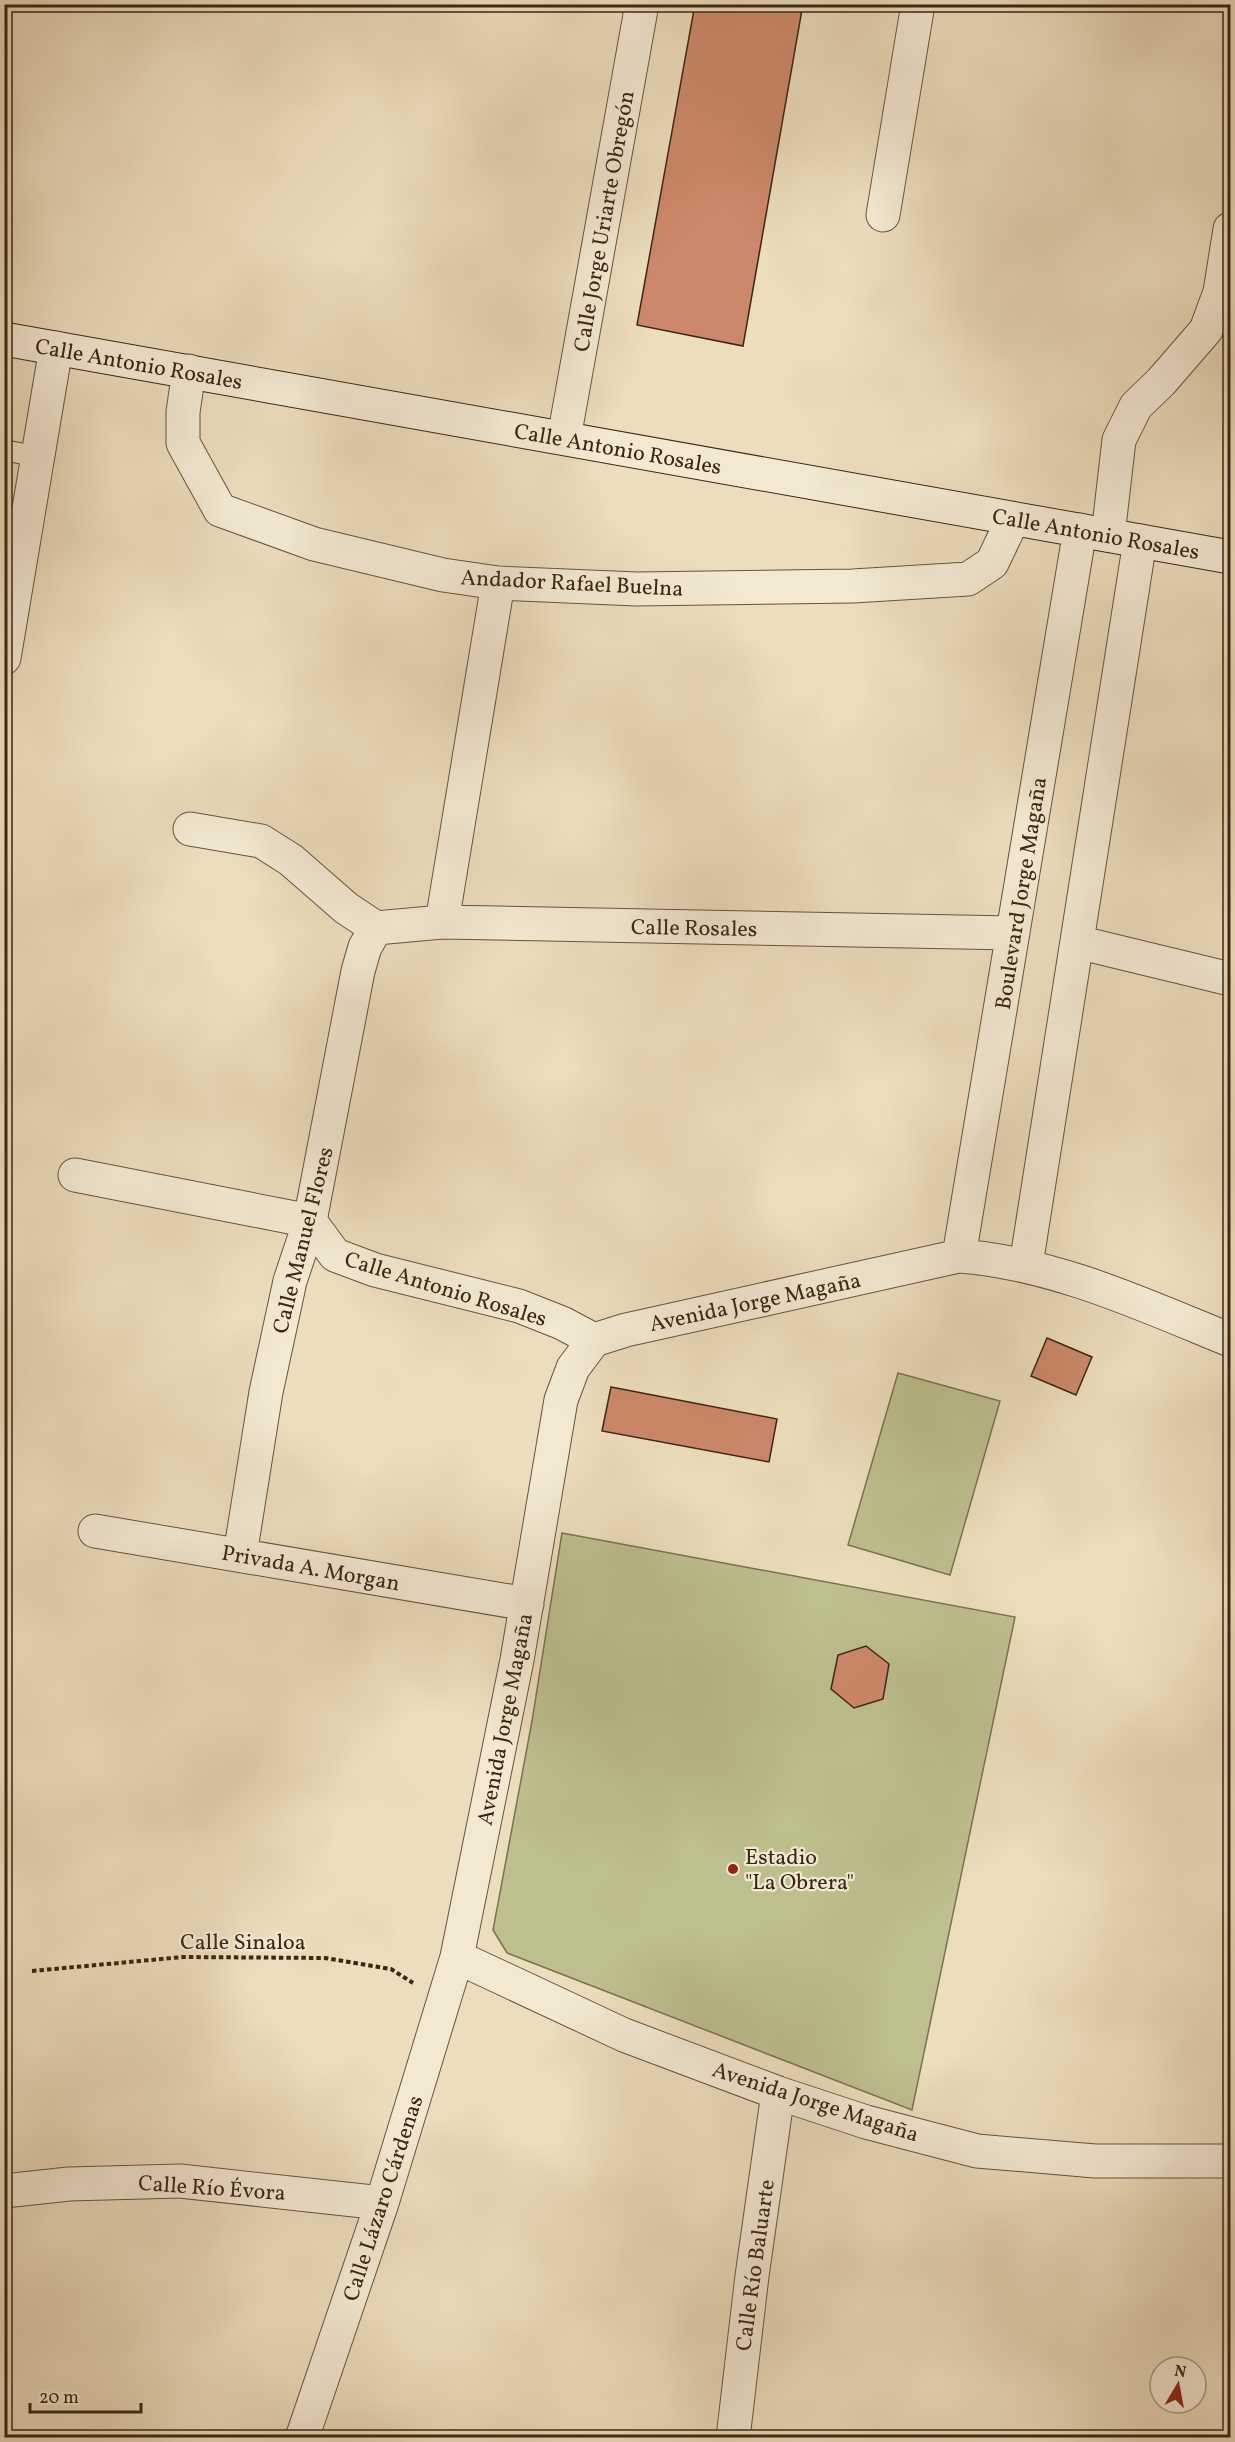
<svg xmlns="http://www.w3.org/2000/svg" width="1235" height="2442" font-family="Vollkorn,serif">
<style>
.green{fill:#bdbf8d;stroke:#7c7251;stroke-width:1.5}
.building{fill:#cc886a;stroke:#3b2615;stroke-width:1.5}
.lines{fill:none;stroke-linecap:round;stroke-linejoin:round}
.lane-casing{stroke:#67543f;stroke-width:22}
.street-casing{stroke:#67543f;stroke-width:35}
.secondary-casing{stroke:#3b2615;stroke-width:35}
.path{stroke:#3b2615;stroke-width:4;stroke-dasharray:4.5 3;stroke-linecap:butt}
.lane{stroke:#f3e9d3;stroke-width:20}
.street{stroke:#f3e9d3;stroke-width:33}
.secondary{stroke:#f3e9d3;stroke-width:33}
.poi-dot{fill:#8f2418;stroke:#f3e9d3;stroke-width:2}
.labels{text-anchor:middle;stroke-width:4.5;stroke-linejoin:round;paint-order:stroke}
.street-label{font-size:22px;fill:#3b2615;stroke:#f3e9d3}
.poi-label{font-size:22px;fill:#3b2615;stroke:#f3e9d3;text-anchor:start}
</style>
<rect width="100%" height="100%" fill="#ecddbc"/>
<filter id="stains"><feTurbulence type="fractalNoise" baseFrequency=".00333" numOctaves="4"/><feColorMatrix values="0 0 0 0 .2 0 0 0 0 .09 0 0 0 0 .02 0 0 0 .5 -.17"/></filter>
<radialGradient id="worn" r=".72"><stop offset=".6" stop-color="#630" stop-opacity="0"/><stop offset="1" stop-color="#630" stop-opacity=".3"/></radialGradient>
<path class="green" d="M898,1373l102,28 -50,174 -102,-30z
M562,1533l453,84 -103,493 -405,-157 -14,-23 39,-209z"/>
<path class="building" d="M695,4h108l-60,342 -106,-21z
M1047,1338l45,19 -16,38 -45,-19z
M611,1387l166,32 -8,43 -167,-31z
M866,1646l23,18 -6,35 -29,9 -23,-19 7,-34z"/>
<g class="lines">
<defs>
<path id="lane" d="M4,450l34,7"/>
<path id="street" d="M883,215l35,-211
M189,371l-6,41v31l37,67 94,34 129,31 55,8 139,6 216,-3 115,-7 24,-16 21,-44
M564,438l78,-434
M1108,535l11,-95 17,-34 25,-24 45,-52 14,-38 10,-63
M4,658l52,-310
M190,829l71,12 30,19 55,48 30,20
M442,922l56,-339
M376,928l66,-6 571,11
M1077,942l153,37
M75,1175l235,46
M310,1221l25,34 40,15 144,36 43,17 32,17
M959,1256l121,-726
M1026,1265l114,-724
M1230,1340c-86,-35 -176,-77 -271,-84l-333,74 -32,10 -21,28 -12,32 -44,260 -60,297 167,78 154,58 88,29 111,29 118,10h135
M95,1531l432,73
M240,1555l26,-163 24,-111 20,-60 48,-250 7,-24 11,-19
M4,2191l65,-7 111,-3 202,22
M302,2438l80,-235 75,-246
M733,2438l19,-162 26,-183"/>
<path id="secondary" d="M4,339l1226,218"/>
</defs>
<use href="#lane" class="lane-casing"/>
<use href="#street" class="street-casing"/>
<use href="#secondary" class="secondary-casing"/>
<path class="path" d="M32,1971l151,-14 142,1 66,11 22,14"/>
<use href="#lane" class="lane"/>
<use href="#street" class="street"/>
<use href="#secondary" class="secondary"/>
</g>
<circle class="poi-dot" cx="733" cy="1869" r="6"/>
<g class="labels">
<g class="street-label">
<text transform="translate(603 221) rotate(-80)" y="8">Calle Jorge Uriarte Obregón</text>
<text transform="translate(139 363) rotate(10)" y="8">Calle Antonio Rosales</text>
<text transform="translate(618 448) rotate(10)" y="8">Calle Antonio Rosales</text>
<text transform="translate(1096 533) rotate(10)" y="8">Calle Antonio Rosales</text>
<text transform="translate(572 582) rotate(3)" y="8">Andador Rafael Buelna</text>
<text transform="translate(1020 893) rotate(-81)" y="8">Boulevard Jorge Magaña</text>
<text transform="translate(694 927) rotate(1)" y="8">Calle Rosales</text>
<text transform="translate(302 1240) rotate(-76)" y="8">Calle Manuel Flores</text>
<text transform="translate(446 1288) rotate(17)" y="8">Calle Antonio Rosales</text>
<text transform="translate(755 1301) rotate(-12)" y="8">Avenida Jorge Magaña</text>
<text transform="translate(311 1567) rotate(10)" y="8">Privada A. Morgan</text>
<text transform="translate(504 1719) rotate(-79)" y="8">Avenida Jorge Magaña</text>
<text x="243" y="1949">Calle Sinaloa</text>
<text transform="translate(816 2101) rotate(18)" y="8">Avenida Jorge Magaña</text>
<text transform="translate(212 2187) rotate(4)" y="8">Calle Río Évora</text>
<text transform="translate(382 2198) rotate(-72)" y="8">Calle Lázaro Cárdenas</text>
<text transform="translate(754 2265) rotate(-82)" y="8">Calle Río Baluarte</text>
</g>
<g class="poi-label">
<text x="745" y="1864">Estadio<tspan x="745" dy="25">"La Obrera"</tspan></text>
</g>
</g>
<rect width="1235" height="2442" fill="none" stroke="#ecddbc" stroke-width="24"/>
<rect x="6" y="6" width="1223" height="2430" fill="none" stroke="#3b2615" stroke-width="3"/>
<rect x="12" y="12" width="1211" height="2418" fill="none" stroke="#3b2615" stroke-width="1.5"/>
<g transform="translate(1178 2385) rotate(10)"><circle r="28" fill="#f3e9d3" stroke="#a99b87" stroke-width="1.5"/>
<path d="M0-4.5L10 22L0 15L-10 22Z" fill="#8f2418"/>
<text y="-9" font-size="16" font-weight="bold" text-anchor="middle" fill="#3b2615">N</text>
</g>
<path d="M30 2403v9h111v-9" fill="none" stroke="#3b2615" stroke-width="3"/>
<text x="39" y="2403" font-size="18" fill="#3b2615" stroke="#f3e9d3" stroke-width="4.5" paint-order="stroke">20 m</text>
<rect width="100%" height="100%" filter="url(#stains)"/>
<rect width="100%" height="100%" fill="url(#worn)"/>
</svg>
